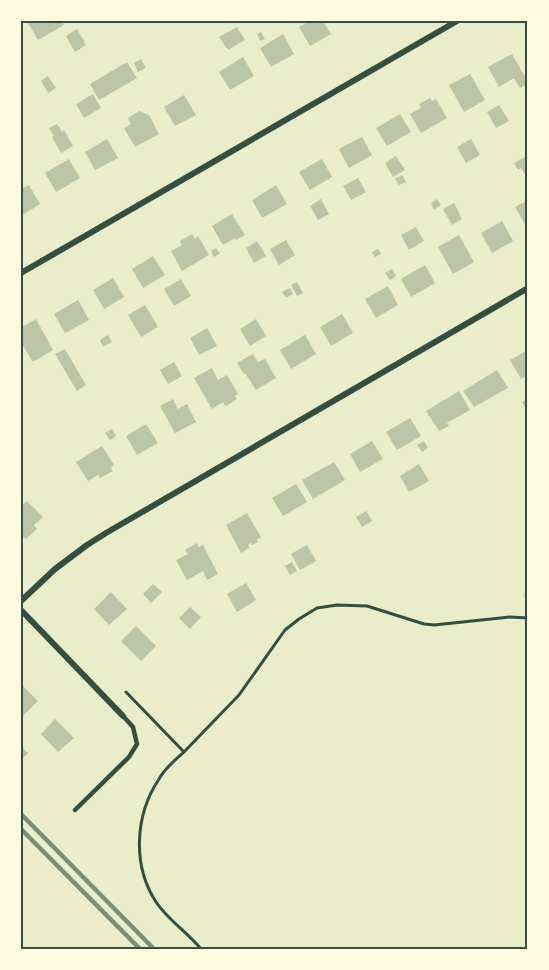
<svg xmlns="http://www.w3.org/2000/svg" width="549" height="970" font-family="'Roboto Condensed',sans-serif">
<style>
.building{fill:#bcc5a7}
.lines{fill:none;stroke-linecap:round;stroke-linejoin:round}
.path{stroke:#344e41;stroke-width:3}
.service{stroke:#344e41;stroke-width:4.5}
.minor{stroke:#344e41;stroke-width:6}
.rail{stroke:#7c8e77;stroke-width:4.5}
.neatline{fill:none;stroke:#344e41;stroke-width:2}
</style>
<rect width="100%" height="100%" fill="#e9edc9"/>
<path class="building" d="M27,21h35l2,4 -26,15z
M309,21h14l8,13 -21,12 -11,-19z
M237,27l8,13 -17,10 -9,-13z
M77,29l9,16 -11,7 -9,-16z
M261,32l4,7 -5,2 -3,-7z
M283,34l11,20 -23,13 -11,-19z
M512,54l16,28v2l-8,4 -6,-10 -15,9 -11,-20z
M243,57l11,19 -24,14 -11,-18z
M141,59l5,9 -8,4 -4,-9z
M127,62l10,16 -38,22 -9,-16z
M470,74l15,26 -21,12 -15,-27z
M48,76l8,12 -8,5 -7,-12z
M93,94l8,14 -17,10 -8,-14z
M184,95l12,20 -21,11 -11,-19z
M430,98l2,3 4,-2 11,19 -26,15 -11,-19 11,-6 -2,-4z
M499,105l10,16 -13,7 -9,-16z
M139,111l10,4 10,19 -24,13 -11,-19 7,-4 -3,-6z
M400,114l11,18 -24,14 -11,-18z
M57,124l5,8 2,-2 9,16 -12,7 -9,-16 2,-1 -5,-8z
M362,137l10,18 -23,13 -10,-19z
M107,139l11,19 -23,12 -10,-18z
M471,139l9,16 -14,8 -9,-16z
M528,155v24l-7,-11 -3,2 -4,-7z
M396,156l9,14 -12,7 -8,-14z
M69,159l11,19 -24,14 -11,-19z
M322,159l10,18 -22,13 -11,-18z
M402,175l4,7 -7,3 -4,-6z
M358,178l8,14 -15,8 -8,-14z
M29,185l11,19 -19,12v-27z
M276,185l11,19 -25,14 -10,-18z
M321,199l8,15 -11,6 -8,-14z
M437,199l4,6 -7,5 -3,-7z
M528,200v25l-2,1 -11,-19z
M454,203l8,16 -10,6 -9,-16z
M232,214l13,21 -9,5 -1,-2 -12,7 -11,-19z
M502,221l11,20 -21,12 -11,-20z
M416,227l8,14 -15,9 -8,-15z
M192,234l3,5 3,-3 11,19 -27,16 -11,-20 11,-6 -2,-4z
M459,235l15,27 -21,12 -15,-27z
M286,240l9,15 -16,10 -9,-16z
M257,241l9,15 -12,7 -8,-15z
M216,248l4,5 -6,4 -3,-6z
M378,249l3,5 -6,3 -3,-5z
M153,256l12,19 -22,13 -11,-19z
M425,265l10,18 -24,14 -10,-18z
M392,269l4,7 -6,4 -5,-7z
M113,278l11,19 -20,12 -11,-19z
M181,279l10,17 -17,10 -10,-17z
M297,282l6,11 -6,3 -6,-11z
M388,286l10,19 -22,13 -11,-19z
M290,288l3,6 -7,4 -4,-6z
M78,300l11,20 -24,13 -11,-19z
M145,305l13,22 -17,10 -13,-22z
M342,314l11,19 -22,13 -11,-19z
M36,319l17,31 -20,12 -12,-20v-14z
M256,319l10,17 -16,10 -10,-17z
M207,328l10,18 -18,9 -9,-17z
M108,335l4,7 -9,5 -3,-7z
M305,335l11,19 -25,15 -11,-19z
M65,349l21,36 -9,6 -22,-37z
M528,350v25l-7,4 -11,-19z
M253,354l5,8 7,-3 11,19 -20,12 -11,-17 -1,1 -7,-11z
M174,362l8,14 -14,8 -8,-14z
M212,368l6,12 9,-5 11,19 -3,2 2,3 -9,6 -3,1 -2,-4 -11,7 -18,-31z
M497,370l11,18 -34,19 -11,-16z
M459,391l11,19 -23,13 2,3 -10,5 -13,-20z
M528,398v14l-6,-10z
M173,399l5,10 9,-5 9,18 -21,11 -15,-27z
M410,418l11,18 -24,14 -11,-18z
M146,424l12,19 -21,12 -11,-19z
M112,429l4,7 -6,4 -5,-7z
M372,441l11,18 -23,13 -10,-18z
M424,441l4,7 -6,4 -5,-7z
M102,446l12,19 -3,3 2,3 -13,7 -2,-3 -10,6 -12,-19z
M334,462l11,18 -32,19 -11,-19z
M419,464l10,17 -20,11 -9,-16z
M296,484l11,18 -24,14 -11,-18z
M27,501l16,16 -9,8 3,4 -11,10 -5,-4v-29z
M366,511l6,10 -10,6 -6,-10z
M247,513l14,24 -4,3 1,2 -6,3 -1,-2 -3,2 1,3 -8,5 -15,-28z
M197,543l2,4 4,-2 15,29 -11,6 -4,-9 -16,9 -11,-20 12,-6 -3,-4z
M307,545l9,16 -16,9 -9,-16z
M292,562l5,9 -7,4 -5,-9z
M246,583l10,17 -19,12 -10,-18z
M153,584l9,8 -11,11 -8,-9z
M528,585v21l-2,-1 -2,-11z
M111,592l16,17 -18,16 -15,-16z
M190,607l11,10 -11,12 -11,-11z
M136,626l20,20 -15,15 -20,-20z
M21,684l17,17 -15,15 -2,-1z
M55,719l19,19 -16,14 -17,-18z
M21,746l7,7 -7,7z"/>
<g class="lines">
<path class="path" d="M126,692l58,60c-9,8 -19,16 -25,27 -24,36 -27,86 -3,123 12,18 31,30 45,47
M184,752l55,-57 46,-65 14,-11 18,-11 20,-3 30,1 57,18 10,1 76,-8 18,1"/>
<path class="service" d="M75,810l54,-53 8,-13 -4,-17 -10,-11"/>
<path class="minor" d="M21,273l436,-252
M21,601l34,-32 32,-24 19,-12 422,-245
M21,610l102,106"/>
<path class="rail" d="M21,814l133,135
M21,829l119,120"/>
</g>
<rect width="549" height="970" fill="none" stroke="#fefae0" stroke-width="45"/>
<rect x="22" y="22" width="504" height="926" class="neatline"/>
</svg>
